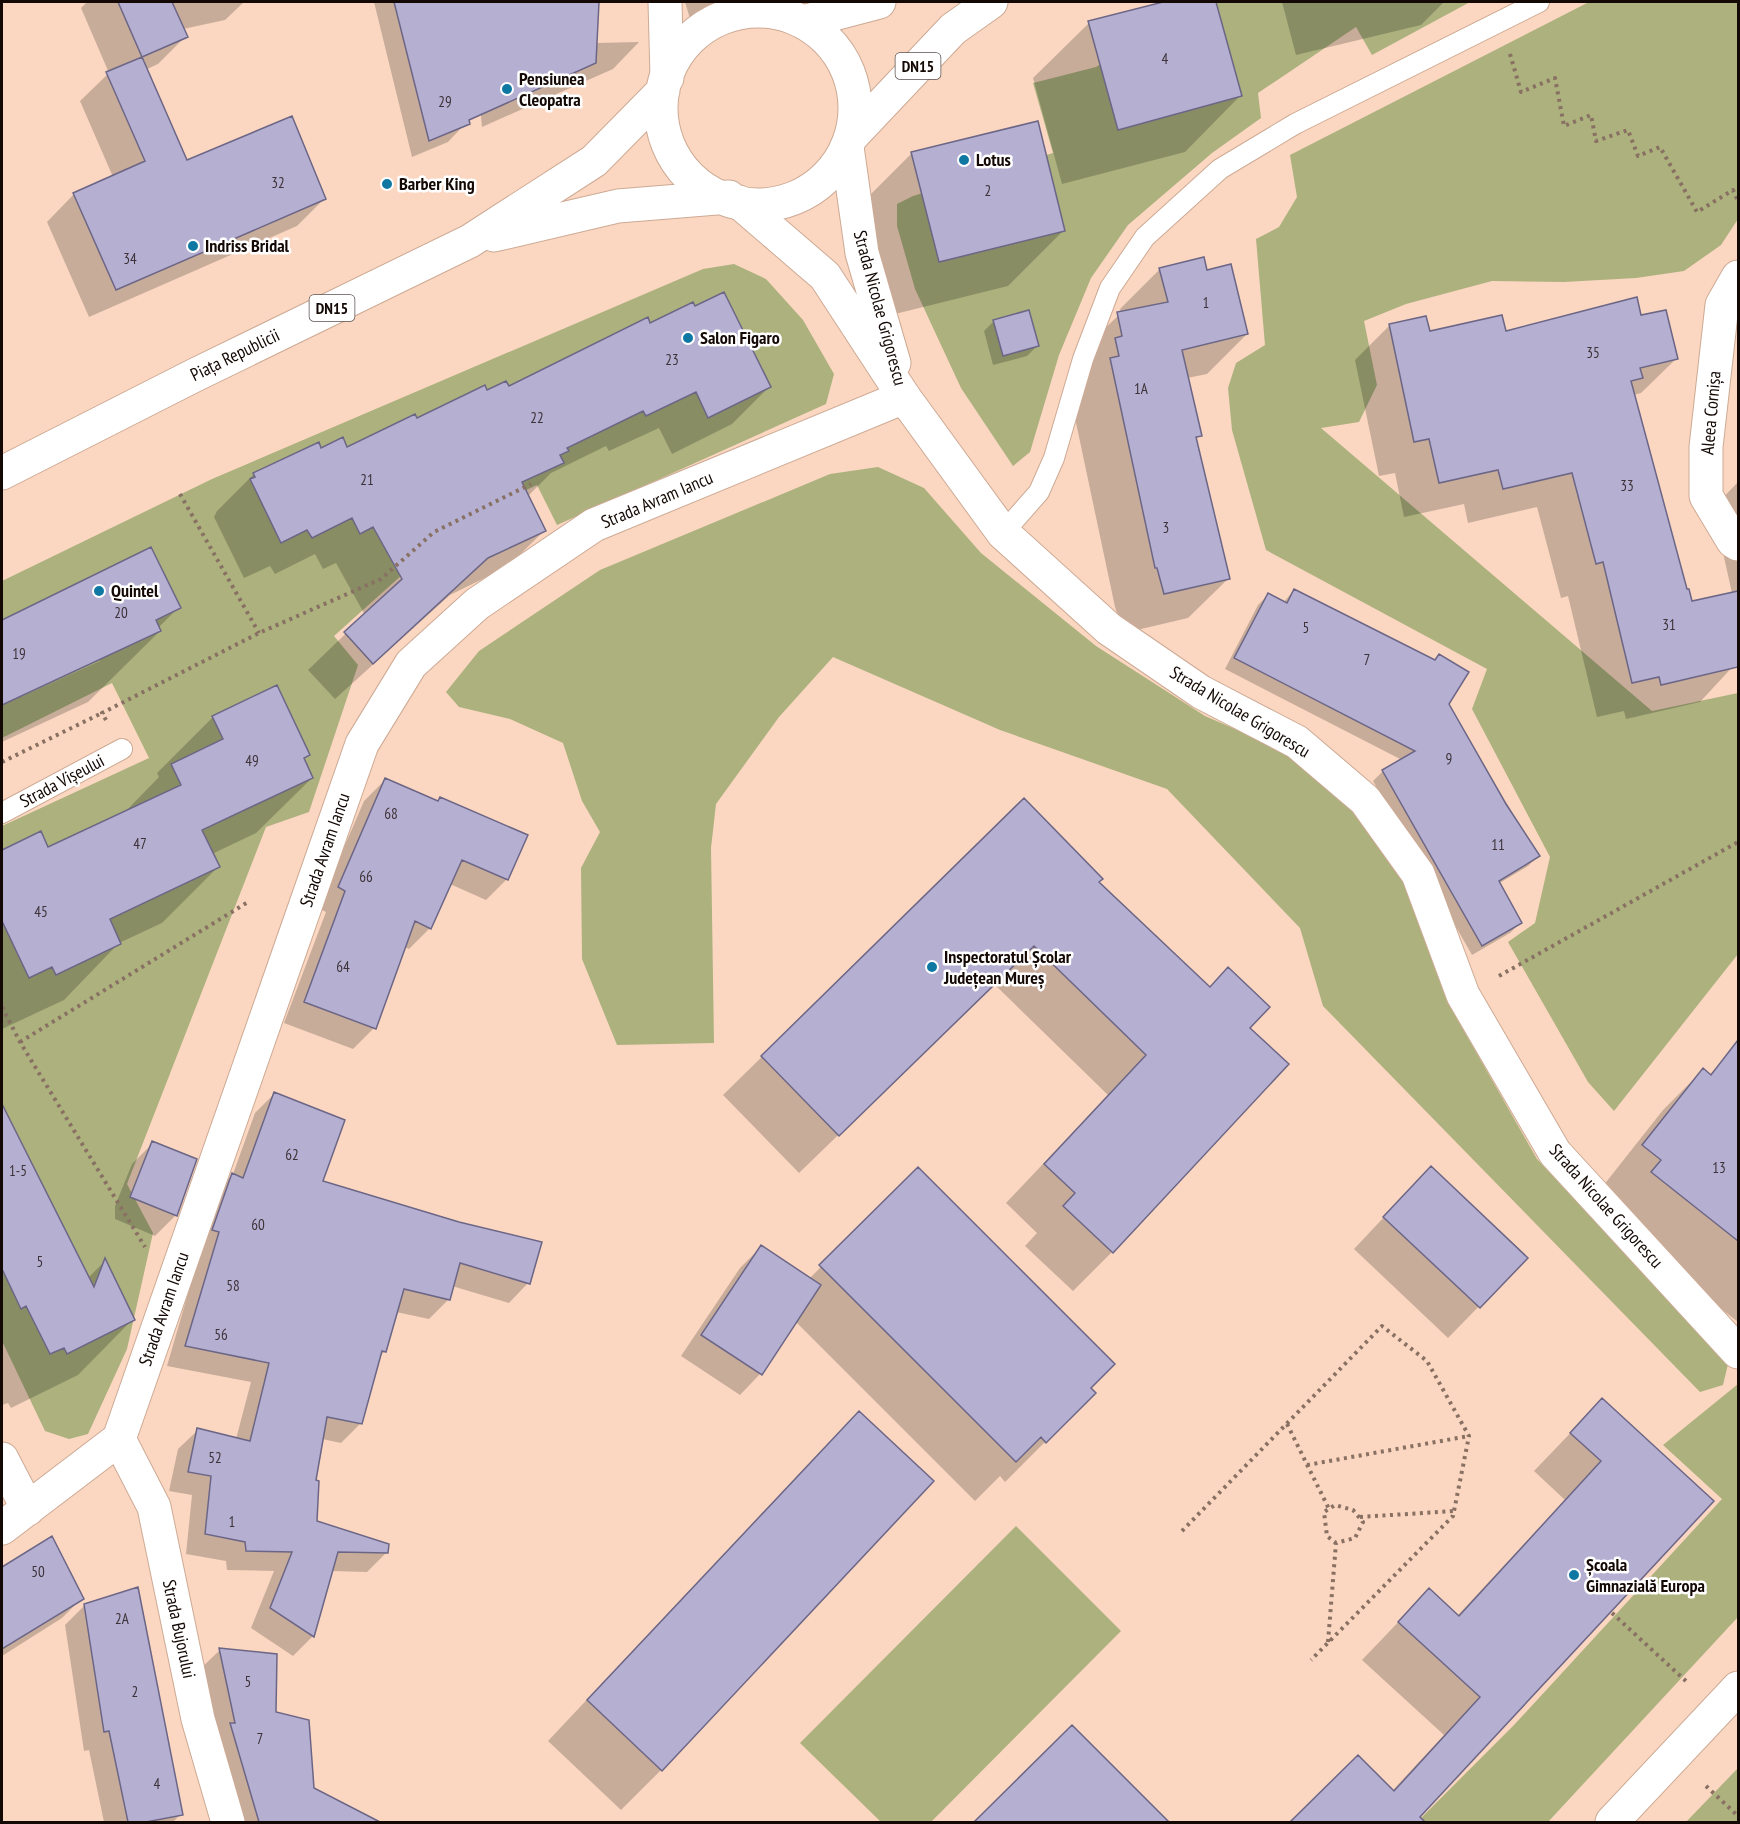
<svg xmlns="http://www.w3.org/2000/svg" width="1740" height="1824" font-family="'PT Sans Narrow',sans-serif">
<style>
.green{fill:#acb17e}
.shadow{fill:#0003;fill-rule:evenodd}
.building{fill:#b5afd2;stroke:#6c6686;stroke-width:1.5}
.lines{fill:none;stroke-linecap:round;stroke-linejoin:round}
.service-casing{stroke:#cdaa95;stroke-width:22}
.minor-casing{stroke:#cdaa95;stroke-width:35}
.tertiary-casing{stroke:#cdaa95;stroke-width:35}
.primary-casing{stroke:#cdaa95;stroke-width:35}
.path{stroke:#887063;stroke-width:4;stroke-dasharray:3 4.5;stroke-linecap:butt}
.service{stroke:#fff;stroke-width:20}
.minor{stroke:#fff;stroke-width:33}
.tertiary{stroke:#fff;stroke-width:33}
.primary{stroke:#fff;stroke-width:33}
.poi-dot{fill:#0e78a3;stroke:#fff;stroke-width:2}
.labels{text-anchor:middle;stroke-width:5;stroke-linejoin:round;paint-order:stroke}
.number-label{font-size:15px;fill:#3c3237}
.shield{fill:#fff;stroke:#5a524f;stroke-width:1.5}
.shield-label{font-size:16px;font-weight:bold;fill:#130803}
.poi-label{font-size:18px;font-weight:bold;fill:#130803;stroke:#fff;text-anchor:start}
.street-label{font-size:18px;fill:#130803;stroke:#fff}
</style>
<rect width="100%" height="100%" fill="#fbd7c1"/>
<path class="green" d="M1202,2h268l-98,53 -16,-28 -98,66 3,25 -49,35 -84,72 -37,53 -32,77 -29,97 -17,14 -52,-78 -46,-99 -18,-63v-22l16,-8 140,-43 -20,-70 63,-16z
M1589,2h149v217l-17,26 -37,26 -48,7 -72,4 -72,-1 -86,23 -42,17 13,64 -18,37 -38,6 331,283 86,-18v261l-124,157 -26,-29 -80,-140 27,-19 15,-66 -78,-148 15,-40 -221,-119 -34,-120 -4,-42 8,-25 29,-18 -9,-106 23,-12 18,-30 -7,-42z
M734,264l32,15 37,41 31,54 -8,30 -269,121 -20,-40 -74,35 -129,116 24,29 -49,147 -43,15 -139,357 26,49 -26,116 -39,85 -19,5 -24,-8 -43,-90v-515l147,-68 -37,-75 -110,55v-157l210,-102 491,-210z
M878,467l46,21 57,65 115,93 109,70 85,37 64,59 49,69 44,120 90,158 191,205 -5,21 -23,7 -377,-386 -23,-78 -133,-139 -167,-59 -167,-73 -54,60 -63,87 -5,44 3,195 -97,2 -35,-86 -1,-91 19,-36 -18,-31 -19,-58 -53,-24 -51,-12 -13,-15 33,-41 121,-81 230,-96z
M1738,1384v233l-190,205h-131l97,-97 208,-226 -59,-54z
M1016,1526l105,105 -190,191h-50l-81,-79z
M1738,1768v54h-52z"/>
<path class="shadow" d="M87,2h157l-19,18 -42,9 3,7 -28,28 -13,6 41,92 138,37 -27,27 -208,91 -42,-95 27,-28 39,-17 -33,-76 29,-28 -28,-65z
M374,2h63l28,122 -17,18 -36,15z
M529,2h69l-2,41 43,-1 -26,27 -131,58 -5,-51 51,-28z
M685,2h50l-12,11 -32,9z
M1169,2h46l25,94 -55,56 -123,32 -29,-106 56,-55z
M1282,2h162l-23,23 -125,30z
M912,153l152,77 -56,56 -125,31 -27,-108z
M1160,269l46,3 41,62 -40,40 -20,4 13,58 -5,4 34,138 -41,40 -64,15 -9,-26 -44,-208 7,-45 43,-41 -1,-4z
M1640,317l36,42 -35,34 -7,2 57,208 41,-10 -19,-85 25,-26v179l-38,41 -74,17 -2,-8 -27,6 -29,-121 -7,2 -24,-91 -69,16 -4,-19 -60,13 -9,-44 -16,3 -24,-116 35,-35 38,8h77z
M994,321l43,25 -10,10 -34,9 -9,-34z
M650,325l119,62 -37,37 -60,30 -13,-26 -50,23 -3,-5 -55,27 -24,24 17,34 -37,36 -57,28 -115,104 -27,-29 57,-55 -29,-52 -13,6 -8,-15 -40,20 -5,-8 -26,12 -30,-61 3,-6 37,-37 67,-24 25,-1 141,-57 21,-4z
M151,549l28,58 -21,21 2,3 -72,71 -86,40v-120zM100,658v3l-79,36 -1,-2z
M1294,590l140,71 14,43 90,152 -10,10 -30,18 22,39 -10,10 -38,22 -99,-174 10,-10 19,-11 -177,-91 33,-64 10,-10 15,8z
M213,717l95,38 -5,5 9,18 -56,55 -44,21 6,13 -56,56 -43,20 -55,57 -62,29v-178l38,-18 8,16 75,-35 36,-37 -2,-4z
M385,780l51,22 4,-4 67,81 -21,21 -36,-16 -20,44 -21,21 -5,-2 -30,81 -21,21 -69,-26 42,-111 -8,-4 46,-107z
M1024,800l73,82 151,146 -136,224 -39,39 -48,-45 12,-13 -31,-30 102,-108 -114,-111 -195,189 -76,-78z
M1723,1061l15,12v66l-3,4 3,3v176l-52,-41 5,-6 -79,-62 10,-13 -19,-14 60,-76 40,-40 6,5z
M274,1094l47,88 207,101 -19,20 -57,-17 -4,14 -19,19 -33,-7 -12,40 -6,6 -17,65 -20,20 -19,-4 -8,42 2,41 71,30 -20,20 -36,-1 -19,66 -19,19 -42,-28 23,-57 -47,-1 -1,-9 -40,-7 6,-59 -23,-4 9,-42 20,-19 38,9 15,-57 -84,-16 33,-114 12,-57 21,-21 22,-61z
M2,1103l86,175 17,-17 28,58 -55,56 -67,33 -3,-5 -6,2z
M153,1143l23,72 -21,21 -40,-17v-13l17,-42z
M918,1169l171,219 -35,45 -49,49 -5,-6 -25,25 -180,-180 -35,53 -20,21 -59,-39 59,-88 21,-21 48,32z
M1401,1199l125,59 -78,80 -94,-89z
M1602,1400l110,102 -300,320h-120l66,-65 34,34 52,-56 -82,-75 67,-70 28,26 108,-116 -31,-29z
M819,1453l-158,317 -40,40 -73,-69z
M6,1566l76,32 -20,20 -60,38v-86z
M85,1605l96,209 -8,8h-69l-15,-72 -5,1 -19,-126z
M220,1650l93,139 44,23 1,10h-126l-33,-152z
M1072,1727l95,95h-191z"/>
<path class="building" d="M118,2h54l16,35 -46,20z
M394,2h205l-3,61 -127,57 1,4 -41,17z
M1163,2h53l26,94 -124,34 -30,-109z
M142,57l45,103 105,-44 34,83 -210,91 -43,-97 72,-32 -39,-89z
M1038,121l27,110 -126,31 -28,-110z
M1204,257l3,13 24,-6 17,70 -66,16 20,86 -6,1 34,142 -66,15 -7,-26h-2l-45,-210 9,-2 -4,-18 7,-2 -5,-24 51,-10 -9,-34z
M724,292l47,95 -63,31 -12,-26 -50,24 -3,-5 -76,37 2,3 -9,4 4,8 -42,19 24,49 -58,27 -115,106 -29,-32 58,-53 -29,-52 -13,7 -8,-16 -40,20 -5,-8 -26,13 -31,-64 5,-2 -2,-4 66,-31 2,6 22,-11 4,10 68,-33 2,4 68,-33 2,5 19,-9 3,5 139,-69 2,6 43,-21 2,4z
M1637,297l4,18 25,-5 12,49 -38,9 3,10 -12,3 56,208h2l3,12 46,-10v76l-77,18 -2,-8 -27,6 -29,-121 -7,2 -24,-91 -69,16 -5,-19 -59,13 -10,-44 -15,3 -25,-118 37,-8 4,15 72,-16 4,16z
M1029,310l10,36 -36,10 -10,-36z
M151,547l30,61 -25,12 5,11 -159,74v-85z
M1294,589l141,71 4,-6 30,18 -20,32 57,100 34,52 -41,25 23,42 -40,23 -100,-176 33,-19 -181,-93 34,-65 19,10z
M277,685l33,70 -6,3 9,20 -111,52 18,37 -110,52 11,25 -65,31 -4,-8 -23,11 -27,-57v-71l39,-19 7,16 133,-62 -10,-21 52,-25 -11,-23z
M385,778l53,23 2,-4 88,38 -20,45 -46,-20 -31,69 -16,-8 -39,108 -72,-27 41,-111 -7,-4z
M1024,798l79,81 -4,3 111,105 18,-20 42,40 -20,21 39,36 -176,189 -50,-47 12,-13 -31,-29 102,-109 -112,-109 -195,190 -78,-80z
M1738,1040v201l-87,-69 10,-12 -19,-15 61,-77 8,7z
M274,1092l71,28 -22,61 136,41 83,20 -12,42 -70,-21 -10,37 -46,-11 -18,63 -4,-1 -20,73 -35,-7 -11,63 3,1 -2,40 72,23 -1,9 -50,-1 -24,85 -44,-29 22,-56 -46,-1 -1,-9 -40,-8 6,-58 -23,-4 9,-44 53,13 19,-78 -84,-17 34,-114 -7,-2 20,-57 11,5z
M2,1104l92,183 11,-29 30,62 -68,34 -3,-6 -14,6 -24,-48 -5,3 -19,-40z
M152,1141l45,18 -20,57 -47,-19z
M1431,1166l97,92 -48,50 -97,-91z
M918,1167l197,197 -24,24 5,5 -50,50 -5,-6 -25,25 -197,-197z
M761,1245l60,40 -59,90 -61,-40z
M1602,1398l112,103 -294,316 5,5h-135l68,-67 36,36 86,-94 -82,-75 31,-34 30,28 142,-155 -31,-28z
M859,1411l75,70 -272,290 -75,-71z
M52,1536l32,63 -82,50v-82z
M138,1587l45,228 -37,7h-18l-19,-91 -5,1 -20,-128z
M219,1648l58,6 -1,58 33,8 5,68 66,34h-121l-29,-99h5z
M1072,1725l97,97h-195z"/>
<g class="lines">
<defs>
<path id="service" d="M1003,533l36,-41 15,-34 29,-99 27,-71 35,-51 75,-68 75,-45 244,-122
M2,813l120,-64"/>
<path id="minor" d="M1738,277l-16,28 -16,142v49l27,45 5,3
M119,1439l35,68 44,212 30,103
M2,1459l26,50
M2,1528l117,-89 243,-695 49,-80 66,-60 117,-79 310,-128
M1612,1822l126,-134"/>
<path id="tertiary" d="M665,2l2,76
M770,2l18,13
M847,147l15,106 32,110
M739,202l86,74 79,121 99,136 106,96 92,63 96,50 68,58 53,74 45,121 92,158 183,199"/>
<path id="primary" d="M661 108a97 97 0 1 1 194 0a97 97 0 1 1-194 0Z
M803,22l76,-20
M851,137l102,-108 38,-27
M494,235l124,-29 111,-9
M2,473l193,-98 275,-134 124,-80 69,-70"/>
</defs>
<use href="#service" class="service-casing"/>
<use href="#minor" class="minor-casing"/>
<use href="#tertiary" class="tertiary-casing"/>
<use href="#primary" class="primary-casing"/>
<path class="path" d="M1510,54l11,38 34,-14 9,48 27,-11 5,26 32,-11 10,26 22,-9 37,65 36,-22 5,11
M180,494l79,139
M106,720l-4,-7 157,-80 122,-54 53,-47 97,-48
M2,762l100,-49
M1499,976l239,-134
M2,1007l18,35 125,205
M20,1042l228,-140
M1287,1424l42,85
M1307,1465l162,-29
M1360,1517l94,-6
M1182,1531l200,-205 45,35 42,75 -16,80 -142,144
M1612,1613l76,70
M1328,1642l8,-99 19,-5 8,-16 -10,-12 -18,-5 -11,7 3,24 9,7
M1706,1786l32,30"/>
<use href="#service" class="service"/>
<use href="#minor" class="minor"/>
<use href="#tertiary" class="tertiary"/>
<use href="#primary" class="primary"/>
</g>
<g class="poi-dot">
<circle cx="507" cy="89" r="6"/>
<circle cx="964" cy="160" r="6"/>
<circle cx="387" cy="184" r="6"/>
<circle cx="193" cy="246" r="6"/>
<circle cx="688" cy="338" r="6"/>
<circle cx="99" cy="591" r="6"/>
<circle cx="932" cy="967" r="6"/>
<circle cx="1574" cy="1575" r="6"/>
</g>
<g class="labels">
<g class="number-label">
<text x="1165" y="64">4</text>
<text x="445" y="107">29</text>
<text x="278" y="188">32</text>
<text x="988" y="196">2</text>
<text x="130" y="264">34</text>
<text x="1206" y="308">1</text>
<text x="1593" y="358">35</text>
<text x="672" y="365">23</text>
<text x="1141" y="394">1A</text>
<text x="537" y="423">22</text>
<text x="367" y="485">21</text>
<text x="1627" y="491">33</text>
<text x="1166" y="533">3</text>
<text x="121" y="618">20</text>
<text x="1669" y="630">31</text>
<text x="1306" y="633">5</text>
<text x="19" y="659">19</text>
<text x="1367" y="665">7</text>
<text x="1449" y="764">9</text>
<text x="252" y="766">49</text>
<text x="391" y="819">68</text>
<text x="140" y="849">47</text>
<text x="1498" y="850">11</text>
<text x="366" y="882">66</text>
<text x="41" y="917">45</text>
<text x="343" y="972">64</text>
<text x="292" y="1160">62</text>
<text x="1719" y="1173">13</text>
<text x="18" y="1176">1-5</text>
<text x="258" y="1230">60</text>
<text x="40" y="1267">5</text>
<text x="233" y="1291">58</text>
<text x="221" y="1340">56</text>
<text x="215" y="1463">52</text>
<text x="232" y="1527">1</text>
<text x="38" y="1577">50</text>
<text x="122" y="1624">2A</text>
<text x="248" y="1687">5</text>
<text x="135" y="1697">2</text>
<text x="260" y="1744">7</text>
<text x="157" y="1789">4</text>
</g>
<g class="shield">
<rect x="895.5" y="53" width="45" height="26" rx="4.5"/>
<rect x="309.5" y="295" width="45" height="26" rx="4.5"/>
</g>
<g class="shield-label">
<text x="918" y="72">DN15</text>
<text x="332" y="314">DN15</text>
</g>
<g class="poi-label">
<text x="519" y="85">Pensiunea<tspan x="519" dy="21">Cleopatra</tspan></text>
<text x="976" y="166">Lotus</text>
<text x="399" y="190">Barber King</text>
<text x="205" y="252">Indriss Bridal</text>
<text x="700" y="344">Salon Figaro</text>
<text x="111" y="597">Quintel</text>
<text x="944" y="963">Inspectoratul Școlar<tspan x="944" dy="21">Județean Mureș</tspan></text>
<text x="1586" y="1571">Școala<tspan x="1586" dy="21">Gimnazială Europa</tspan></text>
</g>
<g class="street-label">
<text transform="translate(880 308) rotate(75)" y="6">Strada Nicolae Grigorescu</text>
<text transform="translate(235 355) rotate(-26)" y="6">Piața Republicii</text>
<text transform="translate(1711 413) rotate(-85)" y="6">Aleea Cornișa</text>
<text transform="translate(657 500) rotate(-23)" y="6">Strada Avram Iancu</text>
<text transform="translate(1240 712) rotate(31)" y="6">Strada Nicolae Grigorescu</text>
<text transform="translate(62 781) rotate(-28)" y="6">Strada Vișeului</text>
<text transform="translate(325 850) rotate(-71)" y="6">Strada Avram Iancu</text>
<text transform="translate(1606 1206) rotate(48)" y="6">Strada Nicolae Grigorescu</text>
<text transform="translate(164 1309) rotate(-71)" y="6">Strada Avram Iancu</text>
<text transform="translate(179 1629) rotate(78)" y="6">Strada Bujorului</text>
</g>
</g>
<rect width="1740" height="1824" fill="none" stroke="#130803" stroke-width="6"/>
</svg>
